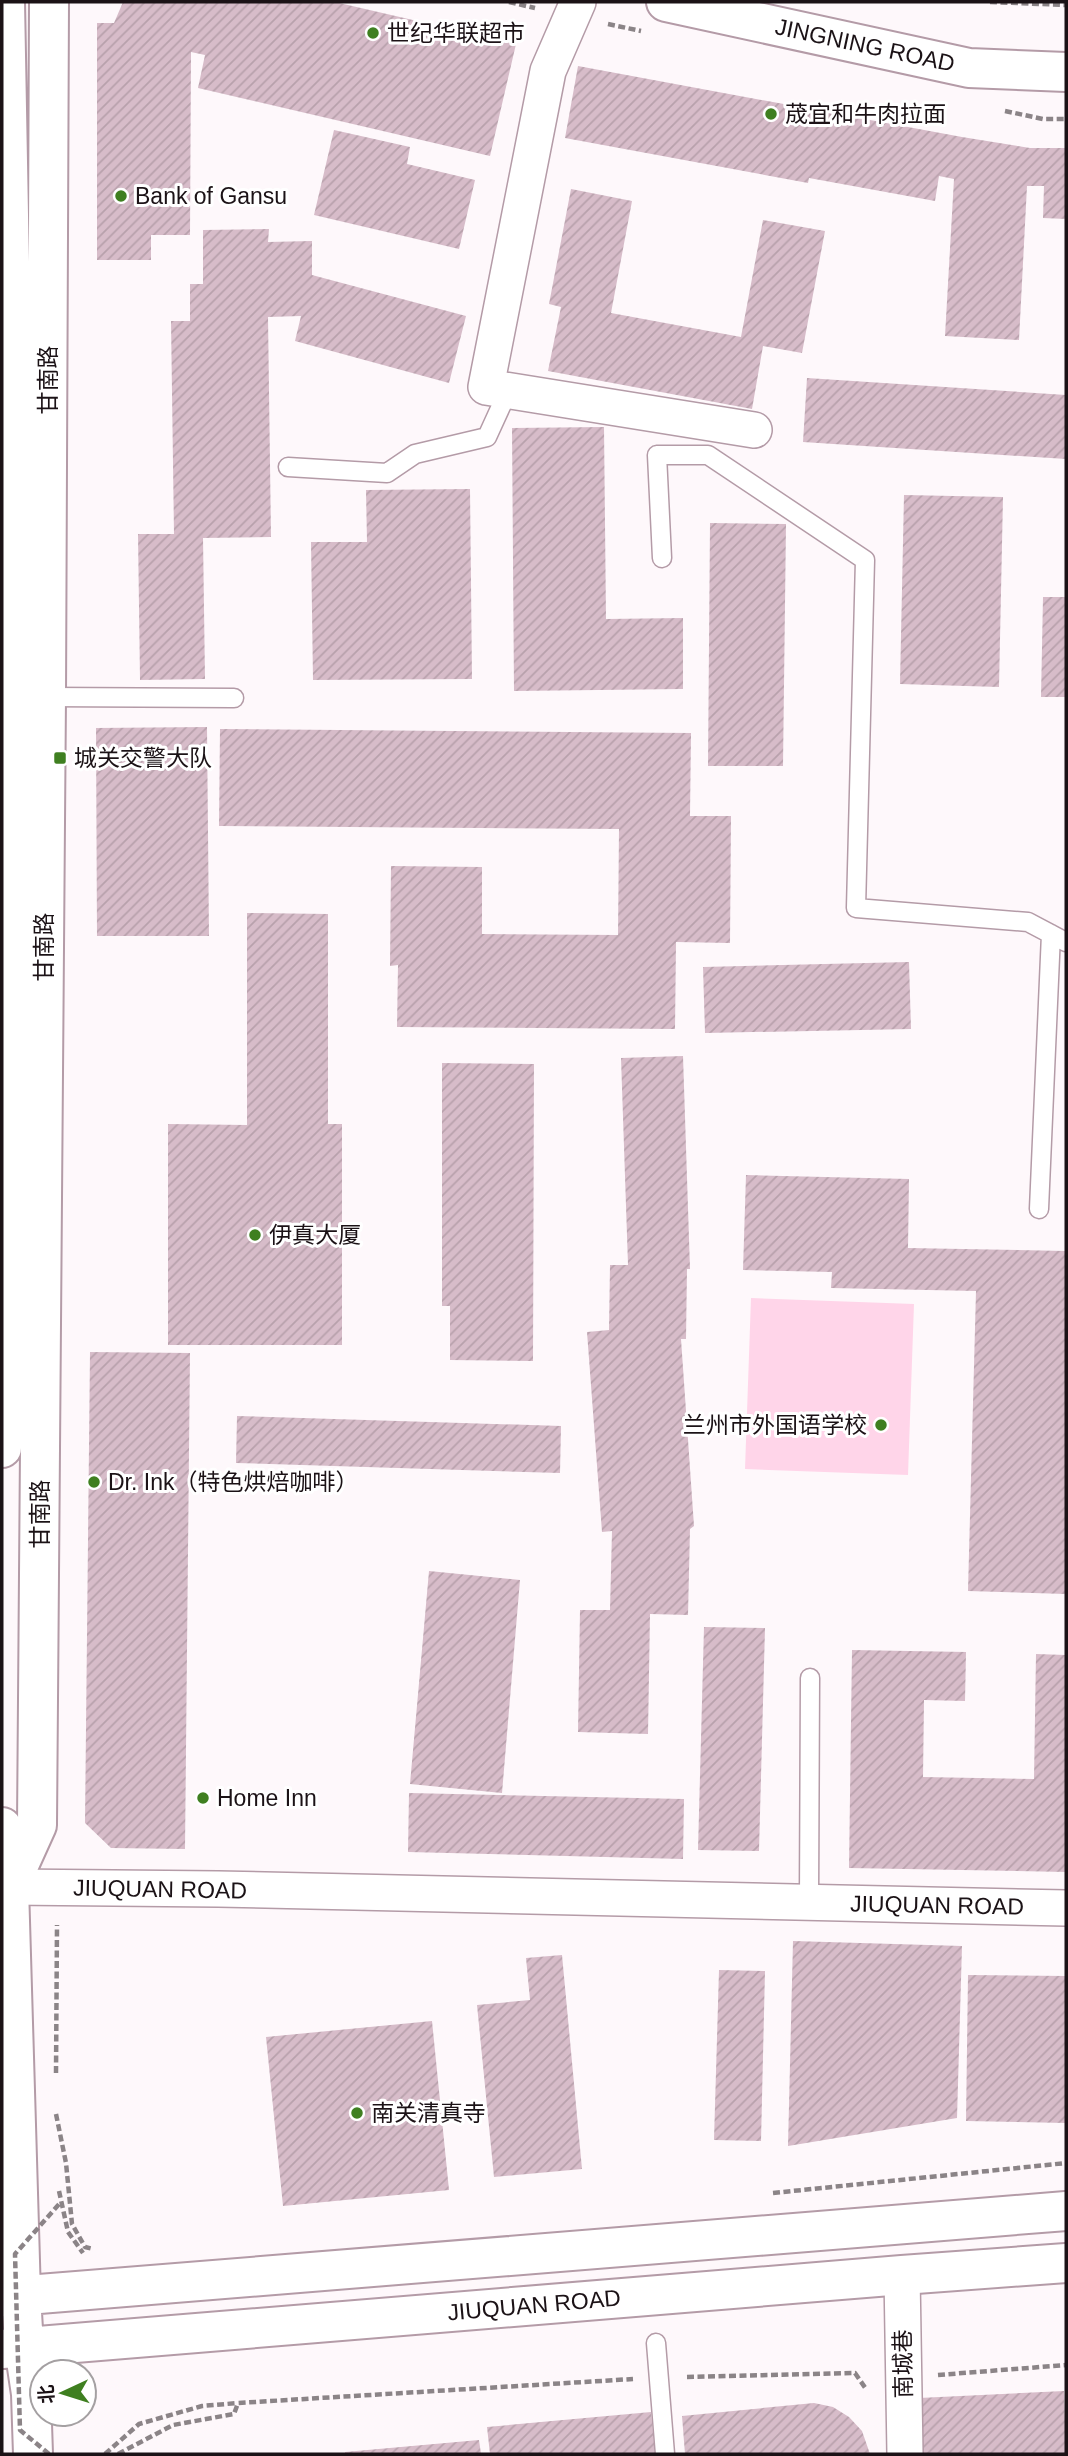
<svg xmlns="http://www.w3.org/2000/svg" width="1068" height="2456" font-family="Arial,'Noto Sans SC',sans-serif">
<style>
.park{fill:#ffd5e9}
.building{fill:url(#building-hatch)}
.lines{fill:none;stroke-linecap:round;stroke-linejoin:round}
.lane-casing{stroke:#b49ba7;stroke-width:21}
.street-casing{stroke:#b49ba7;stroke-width:38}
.secondary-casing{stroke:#b49ba7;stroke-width:42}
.path{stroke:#8b8487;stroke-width:4.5;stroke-dasharray:7 3.5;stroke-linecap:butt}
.lane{stroke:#fff;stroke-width:18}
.street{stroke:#fff;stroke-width:35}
.secondary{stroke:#fff;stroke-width:38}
.path-bridge{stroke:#8b8487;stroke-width:4.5;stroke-dasharray:7 3.5;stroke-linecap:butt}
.poi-dot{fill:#3f7f20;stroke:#fff;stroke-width:2.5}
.labels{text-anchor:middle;stroke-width:6;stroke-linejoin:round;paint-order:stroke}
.poi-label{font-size:23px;fill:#1b1216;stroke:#fff;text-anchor:start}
.street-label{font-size:23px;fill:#1b1216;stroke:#fff}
</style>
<defs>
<pattern id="building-hatch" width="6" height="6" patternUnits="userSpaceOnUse" patternTransform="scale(1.75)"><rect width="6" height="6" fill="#d7bcc9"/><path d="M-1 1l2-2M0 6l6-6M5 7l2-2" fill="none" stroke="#b8a1ac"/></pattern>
</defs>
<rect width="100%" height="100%" fill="#fef8fb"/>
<path class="park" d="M751,1298l163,6 -6,171 -163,-6z"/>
<path class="building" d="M123,2h212l181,42 -26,112 -292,-68 7,-33 -14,-3 -1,183h-39v25h-54v-237h17z
M578,66l384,71 68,11h36v71l-23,-1 1,-32h-17l-8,154 -74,-4 9,-157 -15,-3 -4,25 -126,-23 -1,5 -243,-45z
M334,130l76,17 -3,17 68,16 -16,69 -145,-34z
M571,189l61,12 -21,112 130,24 22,-117 62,11 -23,122 -39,-7 -11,63 -204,-38 13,-64 -12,-3z
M269,229l-1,13 44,-1v34l154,41 -17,67 -154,-42 6,-25 -33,1 3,220 -68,1 2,141 -65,1 -2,-146h36l-3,-213h19v-37h13v-54z
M807,378l259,17v64l-263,-17z
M604,427l2,192 77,-1v71l-169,2 -2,-263z
M470,489l2,190 -159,1 -2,-138h56l-1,-52z
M904,495l99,2 -4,190 -99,-3z
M710,523l76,1 -3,242h-75z
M1043,597h23v100h-25z
M207,727l2,209h-112l-1,-208z
M220,729l471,4 -1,83h41l-1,127 -54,-1 -1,87 -278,-2 1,-62 -8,1 1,-100 91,1v67l136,1 1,-106 -400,-3z
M247,913l81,1v210h14v221h-174v-221l79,1z
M909,962l2,67 -206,4 -2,-66z
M683,1056l7,213h-3l-1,70h-5l13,187 -4,3 -2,86 -38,-1 -2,120 -70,-2 2,-122h30l2,-79 -10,1 -15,-200 22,-2 1,-65h18l-7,-207z
M442,1063l92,1 -1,297 -83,-1v-54h-8z
M746,1175l163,4 -1,69 158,3v343l-98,-3 8,-300 -145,-3 1,-16 -89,-2z
M90,1352l100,1 -5,496 -74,-1 -26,-25z
M237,1416l324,10 -1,47 -324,-10z
M429,1571l91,9 -18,213 -92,-9z
M704,1627l61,1 -6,223 -61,-1z
M852,1650l114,2 -1,49 -41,-1 -1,77 111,2 2,-125 30,1v217l-217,-4z
M409,1793l275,6 -1,60 -275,-7z
M793,1941l169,5 -5,172 -169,28z
M562,1955l20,214 -88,8 -17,-172 53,-5 -4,-42z
M719,1970l46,1 -4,170 -47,-1z
M968,1975l98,1v147l-100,-2z
M432,2021l17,169 -166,16 -17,-169z
M1064,2391l2,63h-144l-3,-56z
M814,2403l19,4 16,10 13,14 8,23h-185l-3,-38z
M651,2412l4,42h-165l-3,-27z
M479,2440l2,14h-136v-2z"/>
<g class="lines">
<defs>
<path id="lane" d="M288,467l99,6 28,-19 72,-17 21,-46
M662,558l-5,-103h51l157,105 -9,348 172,14 38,20
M46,697l188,1
M1039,1209l12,-275
M809,1902l1,-224
M656,2343l9,111"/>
<path id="street" d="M578,2l-30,69 -62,316 268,43
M9,1887l209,2 848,19
M902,2275l3,179"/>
<path id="secondary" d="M666,2l303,66 97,4
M2,1448l12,-967 -9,-479
M2,1827l7,60 12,408 3,52 7,47 2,60
M9,1887l28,-62 9,-1128 3,-695
M2,2297l1064,-86
M2,2349l900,-74 164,-12"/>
</defs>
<use href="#lane" class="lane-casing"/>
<use href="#street" class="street-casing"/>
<use href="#secondary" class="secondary-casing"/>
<path class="path" d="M509,2l26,6
M990,2l76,3
M608,24l33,7
M1005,111l38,8h23
M56,2073l1,-148
M56,2114l10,49 6,61 13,23 8,2
M59,2191l9,41 15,21
M773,2193l293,-30
M938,2375l128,-10
M687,2377l168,-4 11,16
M105,2454l34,-30 63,-18 36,-3
M118,2454l55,-29 61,-11 4,-11 395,-24"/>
<use href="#lane" class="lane"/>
<use href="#street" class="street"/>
<use href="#secondary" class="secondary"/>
<path class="path-bridge" d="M49,2454l-29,-24 -5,-176 46,-52"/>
</g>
<g class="poi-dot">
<circle cx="373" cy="33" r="7"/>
<circle cx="771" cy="114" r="7"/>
<circle cx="121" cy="196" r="7"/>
<rect x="53" y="751" width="14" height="14" rx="3.5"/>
<circle cx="255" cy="1235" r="7"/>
<circle cx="881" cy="1425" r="7"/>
<circle cx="94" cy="1482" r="7"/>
<circle cx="203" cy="1798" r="7"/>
<circle cx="357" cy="2113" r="7"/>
</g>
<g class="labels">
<g class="poi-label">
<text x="387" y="41">世纪华联超市</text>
<text x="785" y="122">荿宜和牛肉拉面</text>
<text x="135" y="204">Bank of Gansu</text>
<text x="74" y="766">城关交警大队</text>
<text x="269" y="1243">伊真大厦</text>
<text x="867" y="1433" text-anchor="end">兰州市外国语学校</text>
<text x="108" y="1490">Dr. Ink（特色烘焙咖啡）</text>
<text x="217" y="1806">Home Inn</text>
<text x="371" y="2121">南关清真寺</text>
</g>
<g class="street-label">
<text transform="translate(865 45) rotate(12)" y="8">JINGNING ROAD</text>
<text transform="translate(48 380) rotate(-90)" y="8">甘南路</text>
<text transform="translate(44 947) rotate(-90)" y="8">甘南路</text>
<text transform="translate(40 1514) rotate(-90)" y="8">甘南路</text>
<text transform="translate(160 1889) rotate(1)" y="8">JIUQUAN ROAD</text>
<text transform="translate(937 1905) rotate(1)" y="8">JIUQUAN ROAD</text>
<text transform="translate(534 2305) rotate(-5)" y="8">JIUQUAN ROAD</text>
<text transform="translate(903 2364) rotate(-91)" y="8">南城巷</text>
</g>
</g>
<rect width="1068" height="2456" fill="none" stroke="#1b1216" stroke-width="7"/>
<g transform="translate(63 2393) rotate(266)"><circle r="33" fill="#ffffff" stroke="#a4a0a2" stroke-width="2"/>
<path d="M0-5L12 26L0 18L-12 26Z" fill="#3f7f20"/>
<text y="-10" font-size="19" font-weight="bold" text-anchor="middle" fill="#1b1216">北</text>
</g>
</svg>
